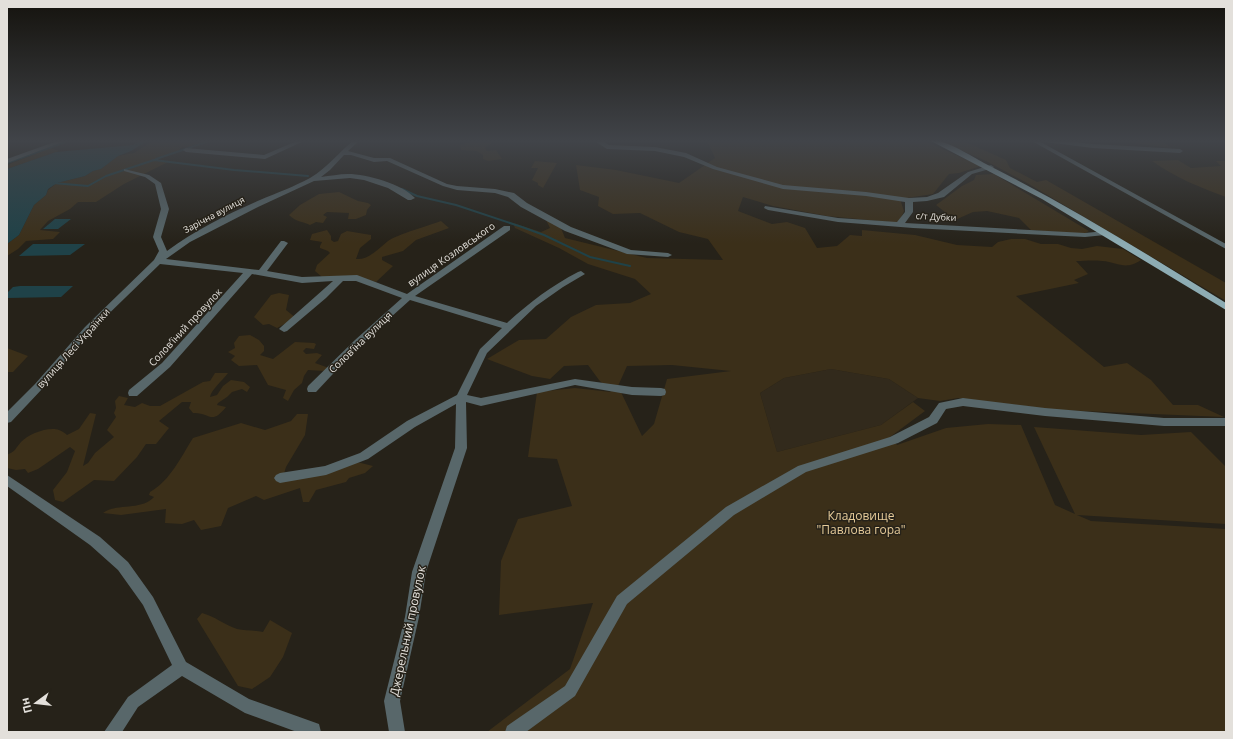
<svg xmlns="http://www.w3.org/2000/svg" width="1233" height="739" font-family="'Open Sans',sans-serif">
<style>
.built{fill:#322a1c}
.green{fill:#3b2f19;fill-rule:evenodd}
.water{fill:#1f4248}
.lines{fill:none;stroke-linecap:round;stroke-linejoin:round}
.stream{stroke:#1f4248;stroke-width:2}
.minor{fill:#58676a;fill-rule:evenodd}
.major{fill:#8dacb3;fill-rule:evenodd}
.labels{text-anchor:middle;stroke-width:3;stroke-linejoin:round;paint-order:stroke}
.far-street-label{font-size:9px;fill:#e3e0db;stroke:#262219}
.street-label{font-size:10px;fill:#e3e0db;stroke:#262219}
.near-park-label{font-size:12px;fill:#e6cb99;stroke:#262219}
.near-street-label{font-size:12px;fill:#e3e0db;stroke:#262219}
</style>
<rect width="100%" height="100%" fill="#262219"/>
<path class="built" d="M831,369l58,10 29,19 -37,27 -104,27 -17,-59 24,-15z"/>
<path class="green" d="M154,140h62l-28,8 -6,-1 -4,4 -22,7 4,3 8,1 -44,22 -28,18h-18l-8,7 -22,12 -8,9 20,2 -7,7 -27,2 -8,8 -11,7v-12l12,-9 15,-30 12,-10 2,-5 9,-7 28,-7 8,-5 8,-2 17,-13 16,-3z
M470,140h26l-11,8 2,3 9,-1 6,9 -14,2 -5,-2v-4l-6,-4 -16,-1 -1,-4z
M695,140h227l59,26 -22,7 -10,1 -16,20 -33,5 4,12 -5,12 -72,-7 -54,-10 -30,-9 -5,14 34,13 15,-2 18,6 12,20 20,-2 13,-11 12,1v-6l53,5 42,10 35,2 6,-5 13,-3h14l16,5h17l13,4 11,1 15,-3 26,3 18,11c-16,11 -23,2 -39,1 -9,-1 -18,0 -26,0l12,13 -14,6 5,3 -63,13 88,71 23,-4 24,17 22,25h25l26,12 -165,-7 -101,-12 -18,3 -22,-3 -29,-19 -58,-10 -47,9 -24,15 17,59 104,-27 32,-23 12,9 -35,26 7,8 49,-17 42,-4 33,1 34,80 20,9 -41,-87 107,8 50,-3 35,35v57l-149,-9 14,6 135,8v203h-739l83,-63 23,-66 -94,12 2,-54 17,-42 54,-13 -15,-47 -29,-2 9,-65 38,-4 36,4 -12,-12 -11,-15 -24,1 -14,13 -18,-3 -45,-17 32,-19 27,-1 25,-22 25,-12 34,-2 21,-9 -16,-15 -47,-15 -29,-16 -44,-20 -2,-5 28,9 9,-4 -4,-8 15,8 4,10 82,20 76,2 -15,-21 -29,-7 -39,-19 -27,1 -15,-8 1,-9 -19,-7 -4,-25 40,5 63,13 36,-25 -7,-15zM672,365l59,6 -64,8 -13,45 -12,12 -24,-50 9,-20z
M937,140h24l45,20 4,8 27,14 9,-2 180,103v18l-199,-118 -41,-22z
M1123,140h38l10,8 -45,-6z
M51,148l8,3 -52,18v-4z
M1178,160l13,8 30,-2 -5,-5h10v36c-25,-9 -52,-20 -74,-36z
M535,161l22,2 -14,25 -5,-3v-2l-6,-3 6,-12h-7z
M994,174l95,57 -5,3 -53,-4 -12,-12 -32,-7 -14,1 -18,8 -19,-15 26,-19 12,-6 2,-5z
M339,192l19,9 10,2 3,2 -4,5 -1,5 -10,4h-8l1,-6 -22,-1 -4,3 4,2 -4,6 -7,-1 -6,3c-8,-4 -14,-3 -21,-10l11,-10 19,-11z
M441,221l8,7 -33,12 -13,11 -21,6v3l11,6 -17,16 -18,-5h-36l-7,-6 2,-6 13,-12 -2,-2 -8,-3v-2l2,-4 -12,-2 2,-6 15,-4 4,6v4l3,2 4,-1 3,-7 6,-3 24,4v4l-11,9 -4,11c13,1 22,-10 32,-18 10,-7 40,-15 53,-20z
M279,293l10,2 -3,15 10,8 -19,10 -8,-4 -6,1 -9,-8 17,-22z
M250,335l9,5 5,6v5l-4,4 13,4 22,-17 19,1 2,1 -2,5 -8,-1 -3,3 3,3 11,-1 5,2 -7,8 14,5 -4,3 -17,-1 -4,6 -2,7 -8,7 -6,11 -5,-3 3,-8 -18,-5 -11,-20 -18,1 -8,-6 4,-4 -7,-4 7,-4 -1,-5 5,-7z
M7,348l21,8 -15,16h-6z
M215,373h13c-5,7 -17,17 -18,24l7,-2 6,-9 8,-6 13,2 6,5 -3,5 -5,-3 -10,3 -5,5 -9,6 -1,2 9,2c-15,19 -16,5 -33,6l-4,-5 2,-6h-9l-23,19 10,7 -13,16h-10l-9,13 -23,24 -20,-1 -31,22 -8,-2 -2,-10 14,-18 8,-21 -5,-4 -32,22 -10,4 -3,-4 -9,1 -9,-2v-13c10,-5 7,-5 14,-13 7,-8 28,-16 38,-12 3,1 6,3 8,5l12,-6 11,-16 6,1 -13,52 5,-3 7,-10 19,-16 -7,-7 9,-13 -2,-4 2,-5 -1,-7 4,-5 9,2 -4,7 11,2 7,-4 8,3h10l43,-24 7,-1z
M297,414h11l-3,21 -19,32 -3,10 74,-15 16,4 -8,7 -16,5 -3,4 -30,8 -7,12h-6l-3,-14 -36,12 -8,-4 -28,12 -7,18 -20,4 -7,-10 -12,4 -17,-1 1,-14 -45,6 -18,-2c12,-10 39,-2 51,-16l-5,-2 1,-3c20,-11 31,-35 43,-54l48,-15 24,7 26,-9z
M202,613c12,3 23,12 35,16 8,2 18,1 26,3l7,-12 22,13 -9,24 -13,20 -18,12 -14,-3 -41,-67z"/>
<path class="water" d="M140,140h9l-18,11 -13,5 -17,13 -8,2 -8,5 -28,7 -9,6 -2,6 -12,10 -15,30 -12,9v-75l49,-17 77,-7z
M55,219h16l-13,10h-15z
M33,244h52l-15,11 -51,1z
M20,286h53l-12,11 -54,1v-5l6,-6z"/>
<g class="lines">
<path class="stream" d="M156,159l56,-19
M7,163l64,-23
M53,183l35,3 18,-10 48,-16 80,10 74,6
M402,189l15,7 39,9 66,22 22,8 46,22 40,9"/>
<path class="minor" d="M60,140h8l-61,23v-4z
M299,140h7l-41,19 -79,-7 -3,-2 3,-2 78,7z
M354,140h6l-12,11 26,7h16l57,26 10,2 38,3 19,4 13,10 44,24 60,23 37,3 4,2 -4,2 -41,-3 -62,-23 -44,-24 -13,-10 -13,-4 -38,-3 -14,-4 -56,-25 -13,1 -23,-7h-7l-14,15 -9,7c9,-1 18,-3 27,-3 19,0 54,10 67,24l-4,2h-3l-20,-12 -24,-8 -14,-2 -36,3 -56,26 -68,35 -24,17 93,11 22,-29h3l4,2 -21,28 35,6 55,-2 50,19 97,-68h6v4l-95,66 92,27c22,-20 44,-37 71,-51l3,-1 4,3 -22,13 -27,19 -49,47 -20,42 14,3 94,-19 57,8 29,1 4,1 1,3 -1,3 -4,1 -29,-1 -57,-10 -94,21 -15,-4 1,46 -41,124 -7,45 -19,84 5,31h-16l-5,-31 21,-84 7,-45 43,-124 1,-44 -41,23 -47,32 -42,16 -46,8 -4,-2 -2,-3 2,-3 4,-2 45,-7 35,-13 47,-32 50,-26 23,-46 22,-21 -92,-28 -49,44 -45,48h-8l-1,-3 1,-3 47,-46 47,-42 -46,-17h-13l-17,17 -39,33 -3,1 -5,-3 2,-2 52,-46 -31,2 -50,-9 -82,93 -33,29h-8l-1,-3 1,-3 33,-27 81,-90 -83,-9 -69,67 -48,57 -32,34 -4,1v-11l28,-28 50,-57 69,-67 5,-9 -6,-14 8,-28 -6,-25 -10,-7 -21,-6v-2l25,6 12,8 8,26 -8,28 6,14c28,-21 61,-37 93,-51 17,-7 35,-14 50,-22 17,-10 29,-26 44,-38z
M593,140h7l9,5 46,2 31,6 31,14 66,18 83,7 43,6 18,-1 11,-4 30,-21 23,-7 3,2 -1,1 -21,6 -28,23 -17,4 -14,1v10l-8,11 180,10 20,-2 4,2 -4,2 -20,2 -172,-9 -75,-6 -70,-12 -4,-2 1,-2 73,12 59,4 8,-10v-10l-39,-6 -83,-7 -70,-20 -29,-12 -29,-6 -48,-2z
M1030,140h7l189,104v5z
M1042,140h15l36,4 87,5 3,2 -3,2 -87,-5 -48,-6z
M963,398l82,10 119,10h62v8h-62l-119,-10 -82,-10 -17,3 -9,14 -39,20 -92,29 -72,43 -107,89 -52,92 -49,36h-21l2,-6 58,-40 52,-90 109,-89 72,-41 92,-29 39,-20 10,-14z
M7,475l93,62 28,25 25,35 33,65 63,37 70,25 2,8h-24l-52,-19 -63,-37 -44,31 -16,25h-18l24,-35 44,-32 -29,-60 -25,-35 -28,-25 -83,-59z"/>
<path class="major" d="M929,140c14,-2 42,16 55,23 84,42 163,91 242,140v7l-184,-111z"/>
</g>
<linearGradient id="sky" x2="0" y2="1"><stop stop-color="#15130e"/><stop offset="0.58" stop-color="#414449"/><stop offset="1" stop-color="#414449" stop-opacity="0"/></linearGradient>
<rect width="1233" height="243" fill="url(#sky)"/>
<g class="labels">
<g class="far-street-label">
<text transform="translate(214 215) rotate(-28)" y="3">Зарічна вулиця</text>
<text transform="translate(936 217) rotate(3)" y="3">с/т Дубки</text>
</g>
<g class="street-label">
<text transform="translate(451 254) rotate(-35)" y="4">вулиця Козловського</text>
<text transform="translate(185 327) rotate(-47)" y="4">Соловʼїний провулок</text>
<text transform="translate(360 342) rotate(-44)" y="4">Соловʼїна вулиця</text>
<text transform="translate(73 348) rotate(-48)" y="4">вулиця Лесі Українки</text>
</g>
<g class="near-park-label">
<text x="861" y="520">Кладовище<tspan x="861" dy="14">"Павлова гора"</tspan></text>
</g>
<g class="near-street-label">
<text transform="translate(408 631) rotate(-78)" y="4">Джерельний провулок</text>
</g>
</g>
<rect width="1233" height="739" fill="none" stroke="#e3e0db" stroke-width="16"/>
<g transform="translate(36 703) rotate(255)" stroke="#262219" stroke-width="3" paint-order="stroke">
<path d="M0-3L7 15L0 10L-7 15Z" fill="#e3e0db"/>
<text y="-6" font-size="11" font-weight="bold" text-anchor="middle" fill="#e3e0db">Пн</text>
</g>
</svg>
